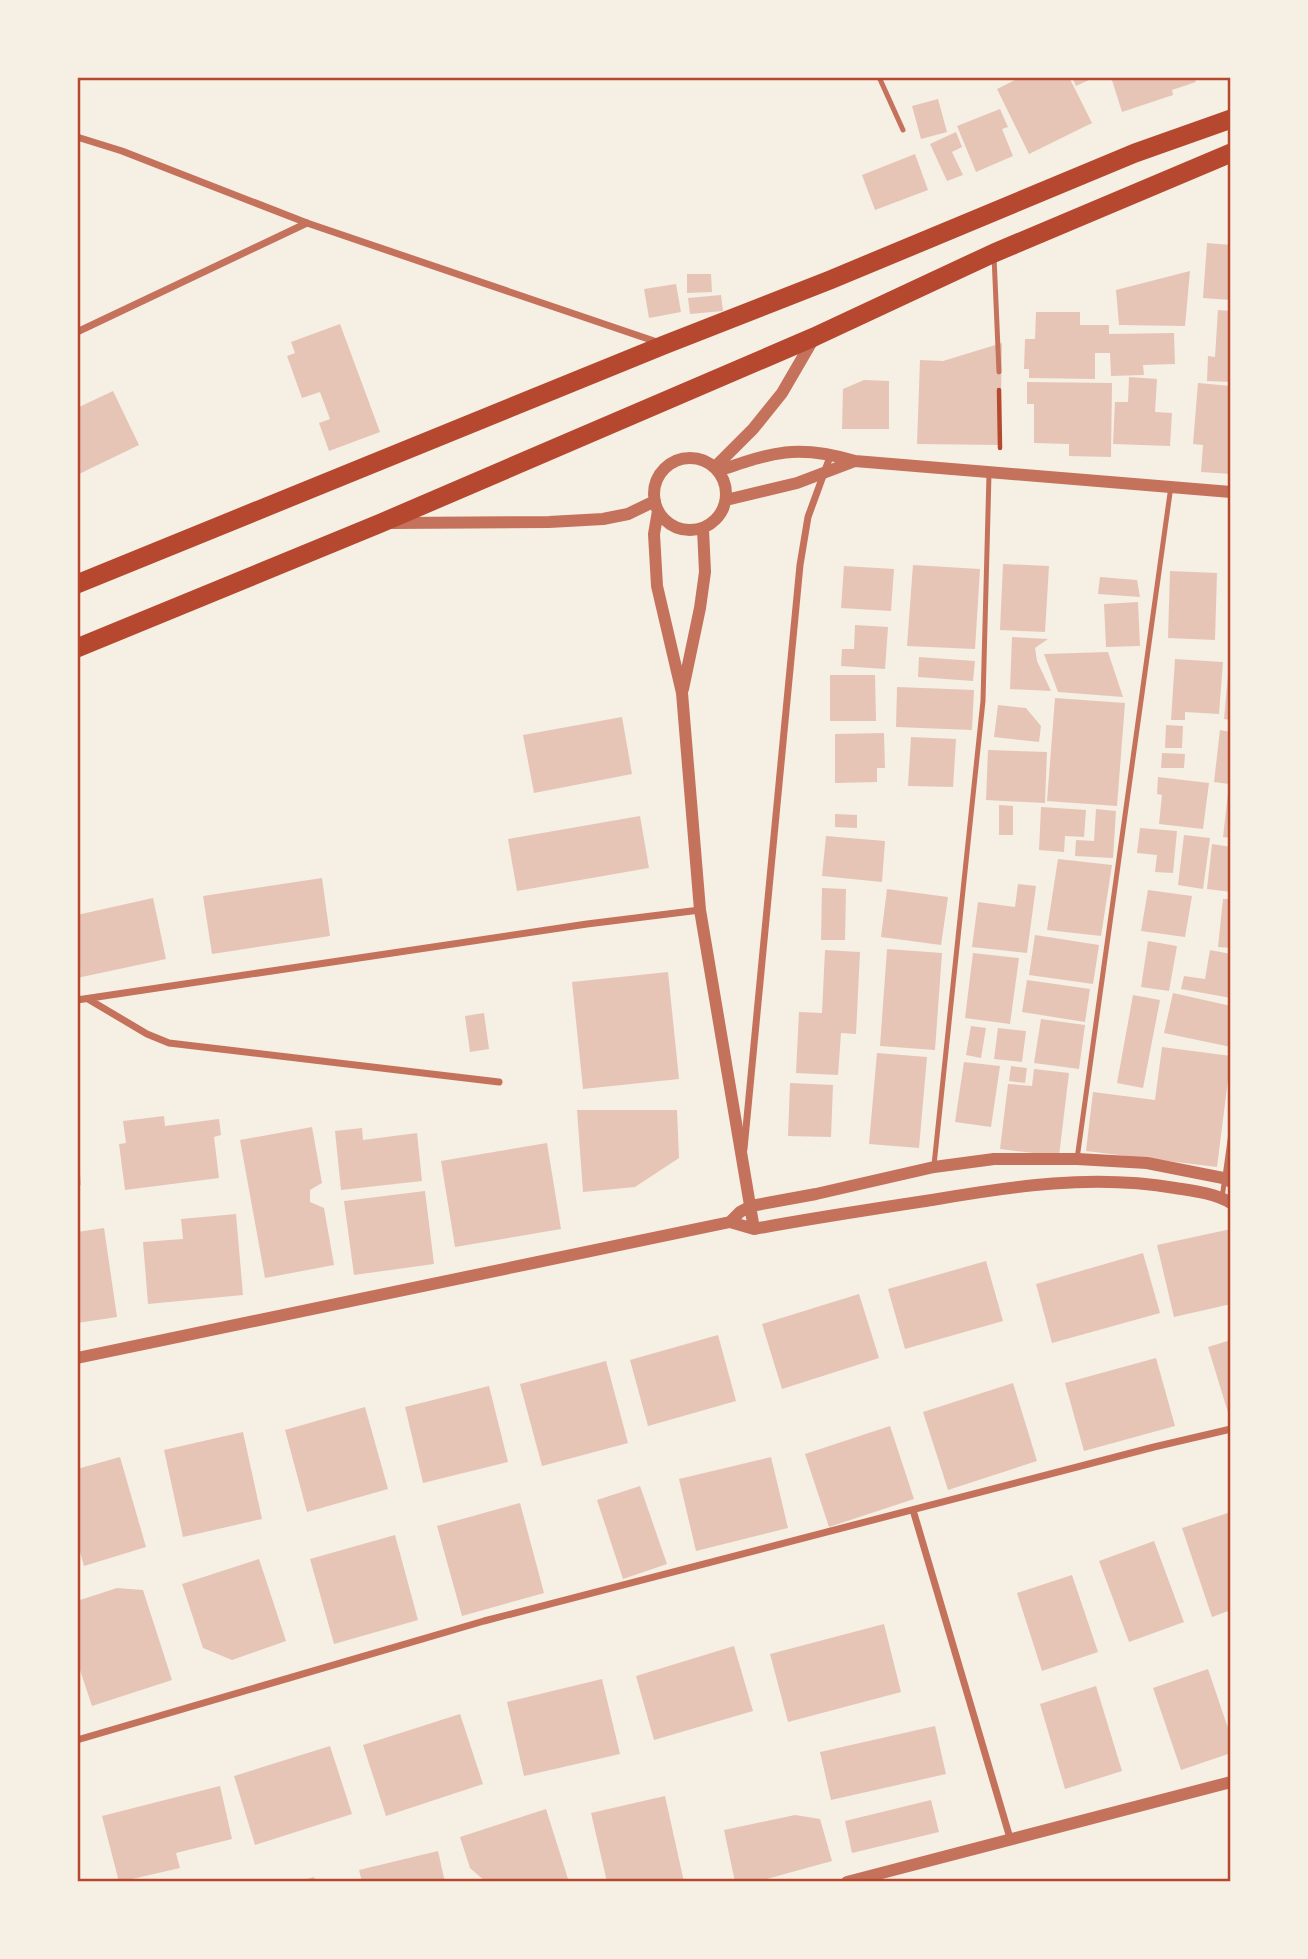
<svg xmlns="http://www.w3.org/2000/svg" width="1308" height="1959" font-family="'Roboto Condensed',sans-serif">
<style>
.building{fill:#e6c5b7}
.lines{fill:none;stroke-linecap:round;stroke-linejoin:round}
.path{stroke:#b5482f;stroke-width:4.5}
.service{stroke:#c5725c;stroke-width:5}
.minor{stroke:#c5725c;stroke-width:7}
.tertiary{stroke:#c5725c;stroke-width:12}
.trunk{stroke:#b5482f;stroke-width:19}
.neatline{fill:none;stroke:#b5482f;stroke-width:2.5}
</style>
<rect width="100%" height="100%" fill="#f6efe4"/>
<path class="building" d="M1021,77h48l23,46 -63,31 -32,-65z
M1072,77h23l-19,9z
M1111,77h83l2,5 -24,8 1,5 -51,17z
M938,99l9,33 -26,7 -9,-33z
M1000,109l8,18 -6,2 11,27 -37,16 -19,-46z
M956,132l6,15 -10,5 11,23 -16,6 -17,-37z
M915,154l13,36 -53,20 -13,-35z
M1207,243l24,2v55l-28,-2z
M1190,271l-5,55 -66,-1 -3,-35z
M687,274h24l1,18 -25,1z
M676,284l5,28 -32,6 -5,-29z
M721,295l2,16 -33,3 -2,-16z
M1218,310l13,1v71l-24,-1 1,-25 7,1z
M1036,312h44v13h29v9l65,-1 1,31 -32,1 1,10 -33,1 -1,-23h-15v26l-66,-1v-9h-5l1,-30h10z
M340,324l40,108 -51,19 -10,-28 11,-4 -10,-27 -18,6 -15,-42 8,-3 -4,-11z
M1002,343l-2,102 -83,-1 3,-84 23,1z
M1129,377l28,2 -2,33 17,1 -2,33 -57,-2 2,-42h13z
M864,380l25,1v48h-47l1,-40z
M1027,382l85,1 -1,74 -42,-1v-12l-35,-1v-39h-7z
M1198,383l33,3v88l-30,-2 2,-27 -10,-1z
M113,391l26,54 -62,30v-67z
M1003,564l46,2 -4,66 -45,-2z
M913,565l67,4 -5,80 -68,-3z
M844,566l50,3 -3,42 -50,-3z
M1170,571l47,2 -2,67 -47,-2z
M1100,577l37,3 3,17 -42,-3z
M1138,602l2,44 -34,1 -2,-43z
M855,625l33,2 -3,42 -44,-3 1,-17h12z
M1012,637l36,2 -13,9 2,13 14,30 -41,-2z
M1108,652l15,45 -65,-5 -14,-38z
M919,657l56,4 -2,20 -55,-4z
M1175,659l48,3 -4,52 -34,-2v8h-14z
M1229,664h2v56l-7,-1z
M830,675h45l1,46h-46z
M897,687l77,3 -2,40 -76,-3z
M1055,698l70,5 -8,103 -70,-5z
M998,705l28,3 15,18 -2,16 -45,-5z
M622,717l10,57 -98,19 -11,-58z
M1166,725l17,1 -1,22h-17z
M1220,730l11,2v106l-8,-1 6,-53 -15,-2z
M884,733l1,35h-8v14l-42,1v-49z
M911,737l45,2 -3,48 -45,-1z
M988,750l59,2 -2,51 -59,-3z
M1162,753l23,1 -1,14h-23z
M1158,777l51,6 -6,46 -44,-5 3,-29 -5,-1z
M999,805l14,1v29h-14z
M1041,807l45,3 -2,27 -19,-1 -1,16 -25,-2z
M1096,809l20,2 -3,47 -38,-2 1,-16 18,1z
M835,814l22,1v13l-22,-1z
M640,816l9,52 -132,23 -9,-52z
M1140,828l37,3 -4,42 -18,-1 2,-17 -20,-2z
M1184,835l26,3 -7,51 -25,-4z
M826,836l59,5 -3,41 -60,-6z
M1212,844l19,3v45l-24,-3z
M1058,859l54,6 -11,71 -54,-6z
M322,878l8,58 -118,18 -9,-58z
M1018,884l18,2 -9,67 -55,-6 6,-45 37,5z
M822,888l24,1 -1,51h-24z
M887,889l61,8 -7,48 -60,-8z
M1148,890l44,6 -7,41 -44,-6z
M153,898l13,61 -89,19v-63z
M1223,899h8v49l-13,-1z
M1035,935l64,10 -6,39 -64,-9z
M1148,941l29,5 -8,45 -28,-4z
M887,949l55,4 -7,97 -55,-4z
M825,950l35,2 -4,82 -15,-1 -3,42 -42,-2 3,-61 23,1z
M1210,950l21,4v44l-50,-9 3,-13 21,3z
M973,953l46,5 -9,66 -45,-6z
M668,972l11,107 -96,10 -11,-107z
M1027,980l63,9 -5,33 -63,-10z
M1173,993l58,13v41l-67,-14z
M1133,995l27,5 -17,88 -26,-5z
M484,1013l5,36 -19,3 -5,-36z
M1041,1019l44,6 -6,44 -45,-6z
M971,1026l15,2 -5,30 -15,-3z
M998,1028l28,3 -4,31 -28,-3z
M1162,1047l69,9 -14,111 -131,-16 7,-59 62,8z
M877,1053l50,4 -8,91 -50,-4z
M964,1062l36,4 -9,61 -36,-5z
M1011,1066l16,2 -2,15 -16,-2z
M1034,1069l35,4 -10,83 -59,-7 8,-65 24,2z
M790,1083l43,2 -2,52 -43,-1z
M577,1110h100l2,48 -44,29 -52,5z
M164,1116l1,10 54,-7 2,16 -7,2 5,41 -94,12 -6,-46 7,-1 -3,-22z
M312,1127l10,56 -12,7v12l14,6 10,57 -69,13 -25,-138z
M362,1128l1,12 54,-7 5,48 -81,9 -6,-59z
M547,1143l14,86 -106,18 -14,-86z
M77,1162h2l2,23 -4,1z
M425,1191l9,73 -80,11 -10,-74z
M236,1214l7,81 -95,9 -5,-62 40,-3 -2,-20z
M104,1228l13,89 -40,6v-91z
M1231,1229v75l-57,13 -17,-72z
M1143,1253l17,60 -108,30 -16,-59z
M986,1261l17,60 -98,28 -17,-60z
M859,1294l20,64 -97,31 -20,-65z
M718,1335l18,66 -88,25 -18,-66z
M1231,1340v79h-1l-22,-72z
M1156,1358l19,68 -91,25 -19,-68z
M606,1361l22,82 -86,23 -22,-82z
M1013,1383l24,78 -89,29 -25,-78z
M489,1386l19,76 -85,21 -18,-76z
M365,1407l23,82 -81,23 -22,-82z
M890,1426l24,73 -85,28 -24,-73z
M243,1432l19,87 -79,18 -19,-87z
M120,1457l26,90 -62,19 -7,-25v-72z
M771,1457l17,71 -92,23 -17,-72z
M640,1486l27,78 -44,15 -26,-79z
M520,1503l24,90 -82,23 -25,-90z
M1231,1512v98l-19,7 -30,-89z
M395,1535l23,85 -84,24 -24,-85z
M1154,1541l30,81 -55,20 -30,-81z
M259,1559l27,82 -54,19 -29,-12 -21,-64z
M1072,1575l26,77 -56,19 -25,-78z
M117,1588l26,2 29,90 -80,26 -15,-45v-60z
M884,1624l17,68 -113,30 -18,-68z
M734,1646l19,65 -99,29 -18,-64z
M1208,1669l23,68v16l-50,17 -28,-82z
M602,1679l18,75 -96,22 -17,-74z
M1096,1686l26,85 -57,18 -25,-85z
M460,1714l23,70 -97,32 -23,-71z
M935,1726l11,48 -115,26 -11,-48z
M330,1746l22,68 -97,31 -21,-69z
M220,1786l12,53 -56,14 4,15 -61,14 -17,-66z
M665,1796l19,86h-77l-16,-69z
M931,1800l8,32 -87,21 -7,-32z
M546,1809l23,73h-83l-16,-14 -10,-31z
M795,1815l25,4 12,42 -76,21h-21l-11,-52z
M438,1851l7,31h-83l-3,-12z
M314,1877l2,5h-16v-1z"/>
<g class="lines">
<path class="path" d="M999,390l1,58"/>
<path class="service" d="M879,77l24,53
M994,256l5,116
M1077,1159l94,-673
M934,1165l49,-464 6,-227
M1222,1198l9,-65"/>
<path class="minor" d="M77,137l45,14 185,72 353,120
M77,332l230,-109
M88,999l59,35 22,9 330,39
M77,1000l510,-76 113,-14
M744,1149l56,-584 8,-48 23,-63
M913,1510l97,328
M77,1740l407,-119 670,-174 77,-18"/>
<path class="tertiary" d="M654 494a36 36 0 1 1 72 0a36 36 0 1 1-72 0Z
M715,467l38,-38 29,-36 32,-55
M718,471c55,-19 79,-27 137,-10l376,31
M726,500l71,-17 58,-22
M658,511l-4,23 3,52 25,107 18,217 54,319
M392,523l157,-1 54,-3 25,-5 27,-13
M683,689l17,-81 5,-36 -2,-43
M730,1222l10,-10 11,-6 65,-12 118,-27 60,-8h83l70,4 76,15 8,4
M77,1358l653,-136 24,7c59,-11 119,-20 178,-29 81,-14 161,-26 243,-12 19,3 39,5 56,15
M847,1882l384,-100"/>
<path class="trunk" d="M77,584l587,-239 166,-65 305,-127 96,-34
M77,648l304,-125 433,-186 180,-84 237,-100"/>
</g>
<rect width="1308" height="1959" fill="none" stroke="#f6efe4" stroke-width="158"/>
<rect x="79" y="79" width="1150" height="1801" class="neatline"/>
</svg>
